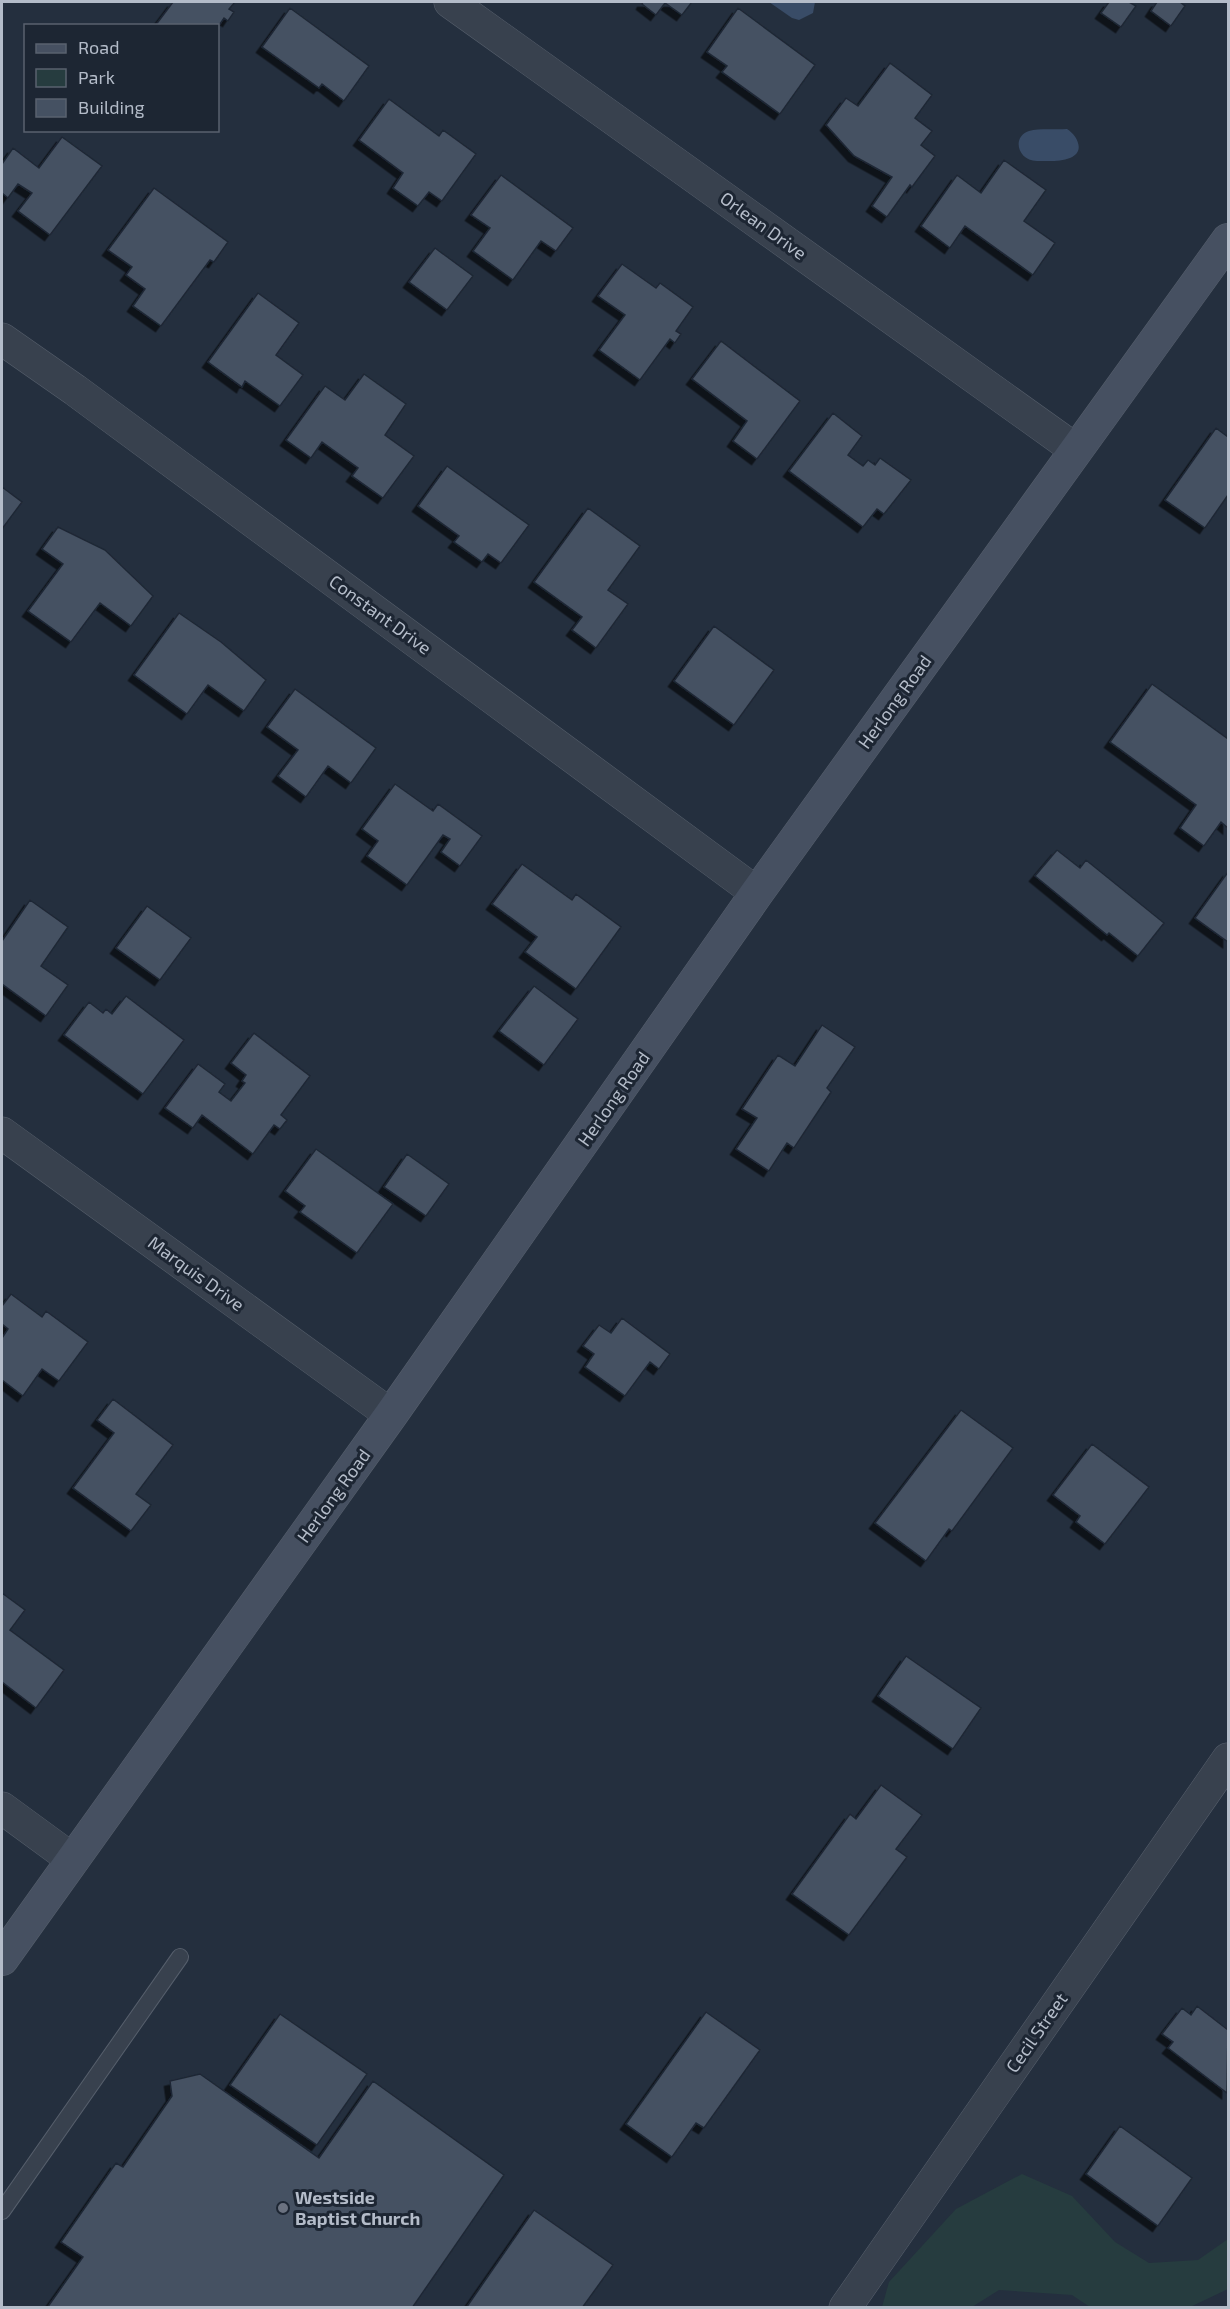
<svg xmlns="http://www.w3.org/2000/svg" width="1230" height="2309" font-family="'Exo 2',sans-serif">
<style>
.green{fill:#263c3f}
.water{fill:#394c67}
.building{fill:#455162;stroke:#1f2835;stroke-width:1.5;filter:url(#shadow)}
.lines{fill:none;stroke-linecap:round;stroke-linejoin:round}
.lane-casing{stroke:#565f6c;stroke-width:18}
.street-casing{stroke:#565f6c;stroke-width:33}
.secondary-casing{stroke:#565f6c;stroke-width:34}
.lane{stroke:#38414e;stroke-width:16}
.street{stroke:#38414e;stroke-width:32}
.secondary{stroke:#465061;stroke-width:33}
.worship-dot{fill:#6b7280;stroke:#1d2633;stroke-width:2}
.labels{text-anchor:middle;stroke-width:6;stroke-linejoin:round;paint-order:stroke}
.street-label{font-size:18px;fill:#b4bcc9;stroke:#1d2633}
.poi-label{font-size:18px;font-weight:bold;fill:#b4bcc9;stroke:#1d2633;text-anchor:start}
</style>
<defs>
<filter id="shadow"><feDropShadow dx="-5.5" dy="5.5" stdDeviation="0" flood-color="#0009"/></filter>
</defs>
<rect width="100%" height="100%" fill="#242f3e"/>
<path class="green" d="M1022,2174l50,22 43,46 34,21 49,-3 30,-21v50l-40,19 -98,-1 -18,-12 -73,-5 -27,17h-90l7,-25 67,-73z"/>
<path class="water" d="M769,2h46l-2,11 -14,7 -7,-2z
M1067,129c10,6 19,23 3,29 -9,4 -22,3 -32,3 -20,1 -27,-24 -9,-30 11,-3 27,-1 38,-2z"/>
<path class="building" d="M173,2h62l-6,7 5,3 -6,9 -4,-3 -6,9 -63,-1z
M643,2h49l-10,13 -17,-12 -9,12 -14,-11z
M1109,2h20l7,4 -15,21 -20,-14z
M1157,2h23l5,4 -14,20 -20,-15z
M290,8l79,58 -25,35 -22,-17 -3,4 -57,-41z
M738,8l77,57 -35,49 -58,-42 5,-6 -20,-14z
M890,63l42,32 -17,23 17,13 -11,14 14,11 -23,31 -2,-2 -23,32 -15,-11 20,-29 -38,-21 -28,-31 20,-27 12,8z
M389,99l50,37 4,-6 33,24 -34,47 -13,-9 -11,14 -25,-18 10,-15 -44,-33z
M62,137l40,29 -52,69 -32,-24 14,-18 -14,-9 -10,14 -6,-5v-29l11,-16 26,20z
M1004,160l42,30 -22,31 31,22 -22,32 -68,-49 -15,22 -29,-22 36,-51 24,18z
M501,175l72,53 -17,23 -15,-10 -28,39 -40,-29 17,-23 -19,-13z
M154,188l74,54 -14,20 -4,-2 -49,66 -28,-20 12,-17 -19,-14 6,-8 -24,-17z
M435,248l38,28 -26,34 -38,-28z
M622,264l34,24 4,-5 33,24 -17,24 5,3 -6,9 -5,-4 -30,41 -41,-30 26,-35 -27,-19z
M258,293l41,30 -23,32 27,20 -23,31 -35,-25 -3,6 -34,-25z
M721,341l79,60 -43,58 -24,-18 14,-20 -55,-42z
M364,374l42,30 -21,31 29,21 -31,42 -31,-22 6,-8 -36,-26 -11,16 -25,-18 39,-54 20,14z
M833,413l29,23 -14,19 15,11 5,-6 7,5 5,-7 31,22 -27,34 -7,-5 -14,18 -74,-56z
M1216,428l12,9v58l-23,33 -40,-28z
M447,466l82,59 -28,38 -13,-9 -6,8 -28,-20 5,-6 -41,-30z
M2,487l20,15 -20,27z
M588,508l52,38 -32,44 20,14 -32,44 -24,-18 10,-13 -48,-35z
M58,527l47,23 48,46 -22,30 -31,-23 -29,39 -43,-31 35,-47 -21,-15z
M179,613l42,29 45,38 -22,31 -36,-26 -21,29 -53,-39z
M714,626l60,44 -40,55 -60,-44z
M1152,684l76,55v89l-7,-6 -17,24 -24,-18 16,-23 -86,-63z
M295,689l81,59 -25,35 -23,-17 -22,31 -28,-21 20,-26 -31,-23z
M395,784l38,27 5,-7 44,32 -22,30 -19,-14 9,-13 -7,-4 -36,50 -40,-29 11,-15 -16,-12z
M1057,850l23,18 6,-8 78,63 -26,33 -29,-23 -2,2 -72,-59z
M522,864l50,36 4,-6 45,33 -45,62 -51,-37 12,-15 -45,-33z
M1228,872v70l-33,-24z
M30,900l38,27 -27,39 27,19 -22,31 -44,-32v-43z
M147,906l44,32 -31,42 -44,-32z
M534,986l44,33 -34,46 -45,-34z
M126,996l58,44 -41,54 -79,-59 25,-33 14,11 3,-4 6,5z
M822,1025l33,22 -28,41 4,4 -37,56 -7,-5 -18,28 -33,-22 21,-31 -15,-9 36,-54 17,11z
M254,1033l56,43 -29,39 6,5 -7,9 -6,-4 -21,29 -51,-39 -9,13 -28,-20 33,-44 27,20 -6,8 12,9 14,-18 -3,-2 4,-6 -15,-12z
M316,1149l77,55 -36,49 -57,-41 5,-6 -20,-15z
M407,1154l42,30 -23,32 -42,-29z
M11,1294l31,23 4,-6 42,31 -29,39 -17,-12 -19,27 -21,-16v-42l6,-9 -6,-5v-18z
M622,1318l48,36 -11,15 -9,-7 -25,34 -40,-29 9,-13 -11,-8 16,-21 12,8z
M113,1399l60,46 -37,49 15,11 -20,26 -58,-43 41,-55 -17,-13z
M961,1410l52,38 -61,83 -3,-2 -23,32 -51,-38z
M1092,1444l57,43 -44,57 -29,-22 4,-6 -27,-21z
M2,1593l23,17 -15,20 54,40 -28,38 -34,-26z
M906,1656l75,52 -28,41 -75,-53z
M881,1785l41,30 -26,34 11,8 -58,78 -57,-41 58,-80 6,5z
M1197,2006l31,24 -1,63 -59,-45 5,-6 -11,-8 20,-26 9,7z
M706,2012l54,38 -56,78 -8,-5 -24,34 -46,-33z
M280,2014l87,60 -50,71 -87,-60z
M200,2074l119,84 54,-77 131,94 -92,133h-365l36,-51 -22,-15 55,-79 7,4 49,-71 -2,-15z
M1120,2126l72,52 -34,48 -72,-52z
M534,2210l79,55 -31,43h-116z"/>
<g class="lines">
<defs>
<path id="lane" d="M2,2211l178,-254"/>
<path id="street" d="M450,2l626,448
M2,339l73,51 682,503
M2,1133l389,282
M2,1808l71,52
M845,2308l383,-549"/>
<path id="secondary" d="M2,1959l389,-544 366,-522 471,-653"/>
</defs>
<use href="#lane" class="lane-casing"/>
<use href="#street" class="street-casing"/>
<use href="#secondary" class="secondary-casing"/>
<use href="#lane" class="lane"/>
<use href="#street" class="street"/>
<use href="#secondary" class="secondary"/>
</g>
<circle class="worship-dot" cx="283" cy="2208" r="6"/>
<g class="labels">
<g class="street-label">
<text transform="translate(763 226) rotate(36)" y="6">Orlean Drive</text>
<text transform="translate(380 615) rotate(36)" y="6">Constant Drive</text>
<text transform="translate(895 702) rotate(-54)" y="6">Herlong Road</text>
<text transform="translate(614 1099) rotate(-55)" y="6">Herlong Road</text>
<text transform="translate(196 1274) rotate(36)" y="6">Marquis Drive</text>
<text transform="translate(334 1496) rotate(-54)" y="6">Herlong Road</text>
<text transform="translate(1037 2033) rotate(-55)" y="6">Cecil Street</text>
</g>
<g class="poi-label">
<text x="295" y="2204">Westside<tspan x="295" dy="21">Baptist Church</tspan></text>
</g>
</g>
<rect width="1230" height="2309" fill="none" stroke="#b4bcc9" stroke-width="6"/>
<rect x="24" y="24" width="195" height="108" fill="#1d2633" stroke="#59626f" stroke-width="1.5"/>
<rect x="36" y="44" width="30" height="9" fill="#465061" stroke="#59626f" stroke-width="1.5"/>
<text x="78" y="54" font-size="18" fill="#b4bcc9">Road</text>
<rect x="36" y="69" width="30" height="18" fill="#263c3f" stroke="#59626f" stroke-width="1.5"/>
<text x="78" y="84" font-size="18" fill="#b4bcc9">Park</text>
<rect x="36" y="99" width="30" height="18" fill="#455162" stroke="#59626f" stroke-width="1.5"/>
<text x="78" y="114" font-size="18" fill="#b4bcc9">Building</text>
</svg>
